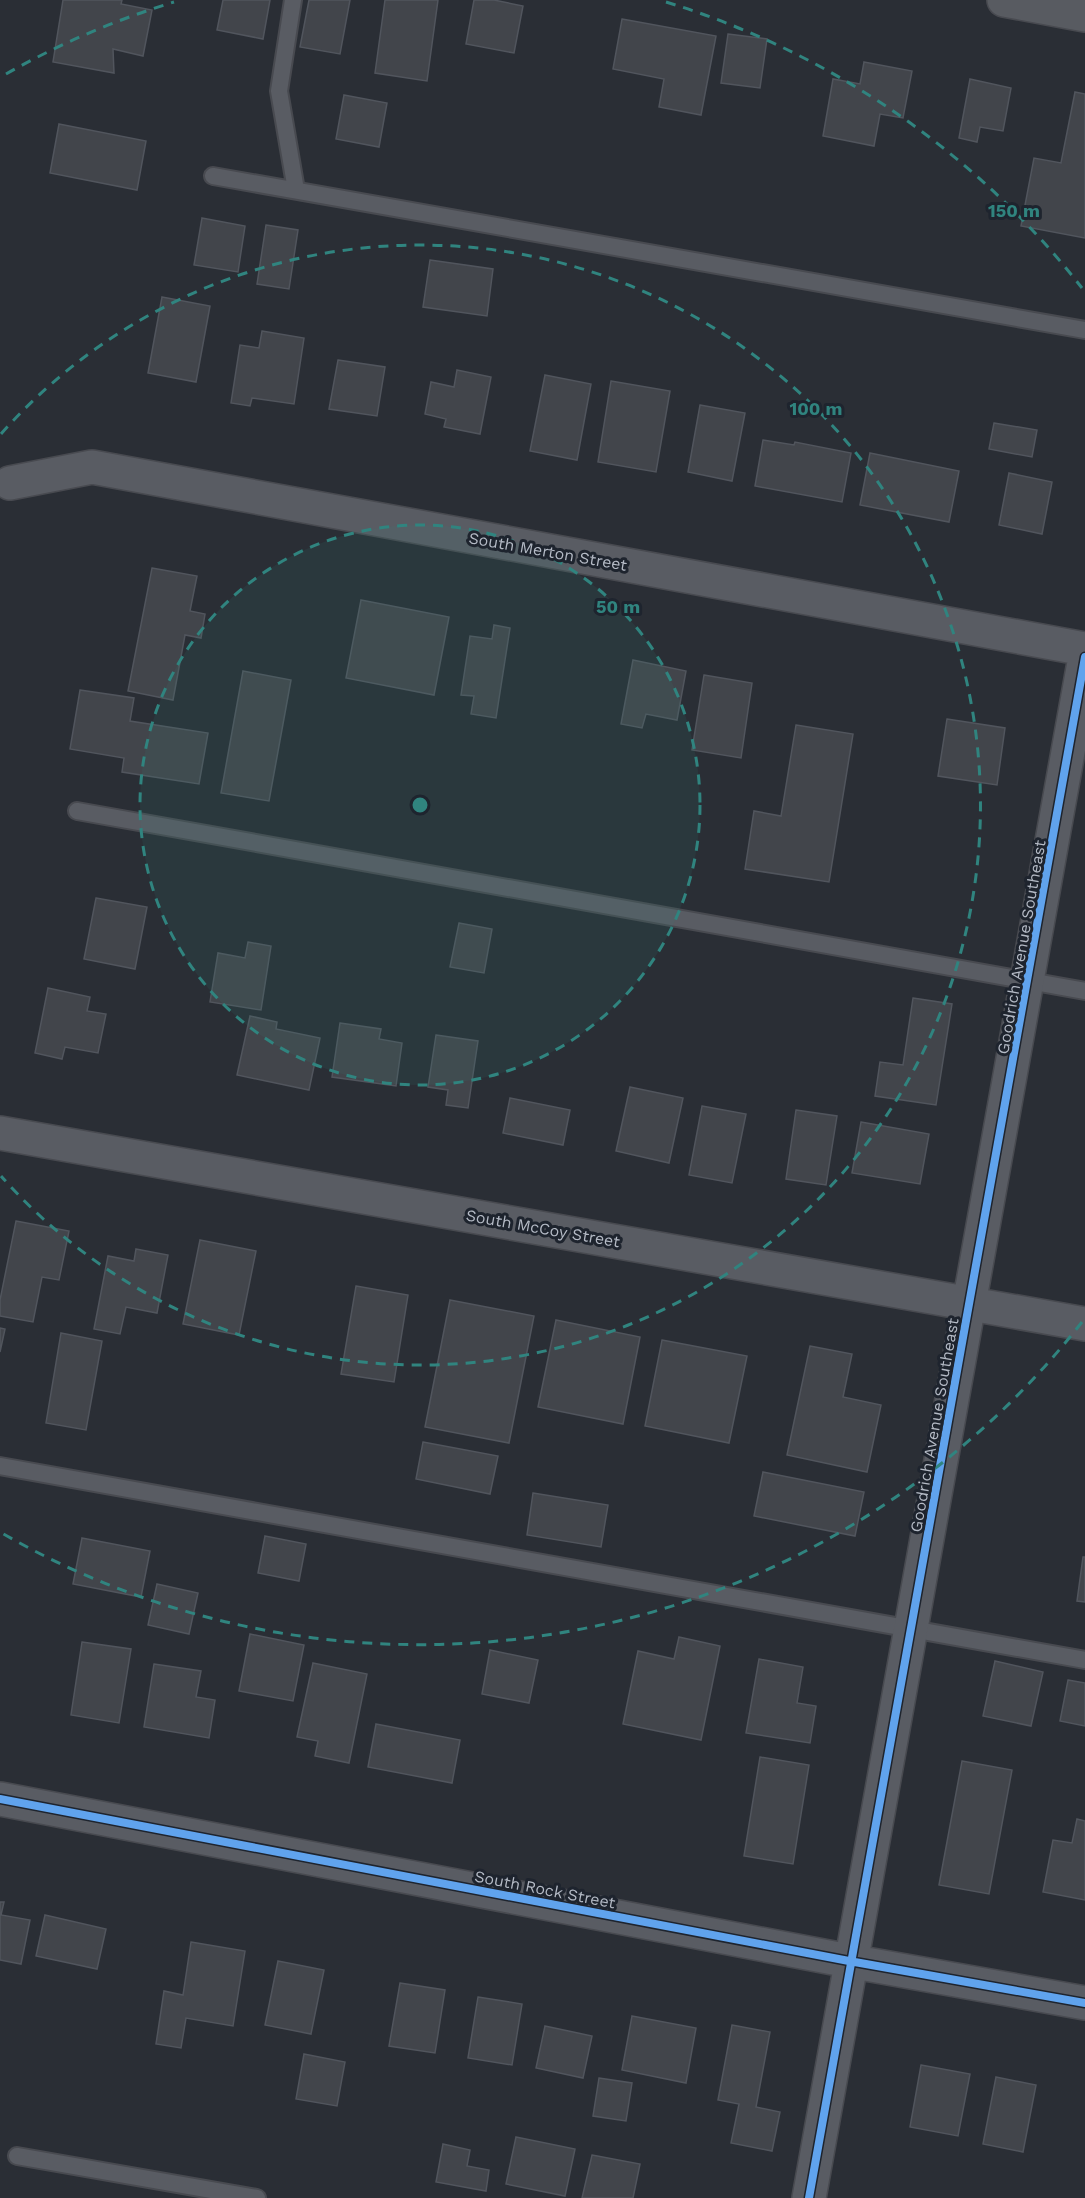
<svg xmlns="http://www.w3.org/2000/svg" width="1085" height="2198" font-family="'Work Sans',sans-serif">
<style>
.building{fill:#42454b;stroke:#51555d;stroke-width:1.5}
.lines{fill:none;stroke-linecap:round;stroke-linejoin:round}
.lane-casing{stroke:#484a50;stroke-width:20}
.street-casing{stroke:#484a50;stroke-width:36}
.secondary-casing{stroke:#484a50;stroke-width:36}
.lane{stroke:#595c63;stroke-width:16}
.street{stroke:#595c63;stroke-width:33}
.secondary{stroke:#585b61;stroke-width:33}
.cycleway-casing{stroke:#1e242e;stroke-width:11}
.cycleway{stroke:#60a3ed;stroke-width:8}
.ring{fill:none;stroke:#30847f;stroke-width:3;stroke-dasharray:10 8}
.labels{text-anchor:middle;stroke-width:6;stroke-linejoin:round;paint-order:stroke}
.street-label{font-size:16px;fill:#b4bac5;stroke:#1e242e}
.centre{fill:#30847f;stroke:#1e242e;stroke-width:3}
.ring-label{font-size:18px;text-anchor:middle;font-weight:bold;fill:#30847f;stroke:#1e242e;stroke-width:6;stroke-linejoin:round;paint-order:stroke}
</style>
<rect width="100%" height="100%" fill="#2a2e35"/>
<path class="building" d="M63,0h59l-1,4 31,6 -9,46 -30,-7 1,24 -61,-11z
M223,0h47l-7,39 -46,-9z
M309,0h41l-10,54 -40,-7z
M385,0h53l-11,81 -52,-8z
M474,0h20l29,6 -9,47 -48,-9z
M622,19l94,17 -15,79 -42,-8 5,-28 -51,-10z
M728,34l39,5 -7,49 -39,-5z
M864,62l48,9 -9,47 -23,-4 -6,32 -51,-10 10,-57 27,5z
M970,79l41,9 -8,43 -23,-4 -3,15 -18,-4z
M1075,92l10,2v144l-64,-12 13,-68 27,5z
M344,95l43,8 -8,44 -43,-8z
M59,124l87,17 -9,49 -87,-17z
M202,218l43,8 -7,46 -44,-7z
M266,225l32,5 -9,59 -32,-5z
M430,260l63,9 -6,47 -64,-9z
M162,297l48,9 -14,76 -48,-9z
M262,331l42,7 -10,66 -42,-6 -2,8 -19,-3 9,-58 19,3z
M338,360l47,7 -8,49 -48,-7z
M457,370l34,7 -11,57 -36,-7 2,-8 -21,-5 6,-32 23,5z
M545,375l46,9 -14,76 -47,-9z
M611,381l59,10 -14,81 -58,-10z
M700,405l45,8 -13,68 -44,-9z
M994,423l43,7 -5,27 -43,-8z
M763,440l31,5 1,-3 56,11 -9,49 -87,-16z
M870,453l89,18 -10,51 -89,-17z
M1009,473l43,9 -10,52 -43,-9z
M152,568l45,8 -7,35 15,3 -4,24 -16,-3 -12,65 -45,-9z
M361,600l88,17 -15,78 -88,-17z
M494,625l16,3 -14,90 -25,-4 3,-18 -13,-1 9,-59 22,3z
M633,660l53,11 -9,49 -31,-6 -4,14 -21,-4z
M243,671l48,9 -22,121 -48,-8z
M704,675l48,8 -11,75 -49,-8z
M80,690l54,8 -4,23 78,12 -9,51 -77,-12 2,-14 -54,-9z
M947,719l58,9 -8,57 -59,-9z
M796,725l57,9 -24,148 -84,-13 9,-58 27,5z
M96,898l51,9 -12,62 -51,-10z
M459,923l33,6 -8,44 -34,-6z
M248,942l23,4 -10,64 -51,-8 8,-49 27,5z
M48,988l42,9 -3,14 19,3 -8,39 -33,-6 -3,12 -27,-6z
M913,998l39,6 -16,101 -61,-9 5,-34 23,3z
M250,1016l27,6 -1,7 44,9 -11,52 -72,-15z
M340,1023l41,6 -2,10 23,4 -6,43 -64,-9z
M436,1035l42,6 -10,67 -22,-3 2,-15 -20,-3z
M630,1087l53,11 -14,65 -53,-12z
M510,1098l60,12 -7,35 -60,-12z
M702,1106l44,8 -14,69 -43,-8z
M796,1110l41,6 -11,69 -40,-6z
M861,1122l68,12 -9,50 -68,-11z
M16,1221l53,10 -10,49 -17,-3 -9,45 -33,-6v-16z
M200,1240l56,11 -17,84 -56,-11z
M136,1249l32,6 -11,58 -31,-6 -6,27 -26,-5 14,-73 26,5z
M356,1286l52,9 -14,87 -53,-8z
M450,1300l84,16 -25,127 -84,-16z
M556,1320l84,17 -17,87 -85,-17z
M0,1328l5,1 -5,23z
M61,1333l41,8 -16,89 -40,-7z
M662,1340l85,16 -18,87 -84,-17z
M810,1346l42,8 -9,43 38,8 -14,67 -80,-17z
M423,1442l75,14 -8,38 -74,-15z
M763,1472l101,20 -9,44 -101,-20z
M533,1493l75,12 -7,42 -74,-12z
M265,1536l41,8 -7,37 -41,-8z
M82,1538l68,13 -9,46 -68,-13z
M1083,1557h2v45l-8,-1z
M157,1584l41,9 -9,41 -41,-9z
M250,1634l54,11 -11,56 -54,-10z
M679,1637l41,9 -19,94 -78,-16 15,-73 36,8z
M82,1642l49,7 -12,74 -48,-8z
M490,1650l48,10 -9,43 -47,-9z
M759,1659l44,8 -6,36 19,3 -6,37 -64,-10z
M995,1661l48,11 -12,54 -48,-10z
M313,1663l54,11 -18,89 -34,-7 3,-15 -21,-4z
M154,1664l47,7 -5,26 19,3 -6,38 -65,-11z
M1068,1680l17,3v43l-25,-5z
M376,1724l84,16 -8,43 -84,-16z
M760,1757l49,8 -16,99 -49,-8z
M962,1761l50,9 -23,124 -50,-9z
M1077,1819l8,2v79l-42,-8 10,-52 19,3z
M0,1902h4l-3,13 29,5 -9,44 -21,-4z
M45,1915l61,14 -9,40 -61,-13z
M191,1942l54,9 -12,75 -47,-8 -5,30 -25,-4 8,-53 19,4z
M278,1961l46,9 -13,64 -46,-9z
M400,1983l45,7 -10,63 -46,-7z
M478,1997l44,7 -10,61 -44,-7z
M632,2016l64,12 -10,55 -64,-13z
M732,2025l38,7 -14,75 24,5 -8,39 -41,-8 8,-39 -21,-4z
M545,2026l47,10 -9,42 -47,-10z
M304,2054l41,8 -8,44 -41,-7z
M921,2065l49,9 -12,62 -48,-9z
M996,2077l40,8 -13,67 -40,-8z
M599,2078l33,5 -6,38 -33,-5z
M516,2137l59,12 -10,47 -59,-12z
M443,2144l27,6 -3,16 22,4 -3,21 -50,-9z
M592,2155l48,9 -7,34h-51z"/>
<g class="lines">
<defs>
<path id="lane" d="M293,0l-14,91 17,99
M213,176l872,154
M77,811l1008,180
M0,1466l1085,194
M17,2156l240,42"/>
<path id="street" d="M10,483l82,-16 993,182
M0,1133l1085,191
M0,1799l849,162 236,42
M809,2198c88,-514 187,-1027 276,-1541"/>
<path id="secondary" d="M1004,0l81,15"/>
</defs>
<use href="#lane" class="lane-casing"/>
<use href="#street" class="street-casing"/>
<use href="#secondary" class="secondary-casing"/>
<use href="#lane" class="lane"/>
<use href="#street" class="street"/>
<use href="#secondary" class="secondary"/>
<defs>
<path id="cycleway" d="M0,1799l849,162 236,42
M809,2198c88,-514 187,-1027 276,-1541"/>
</defs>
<use href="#cycleway" class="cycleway-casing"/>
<use href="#cycleway" class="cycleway"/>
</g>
<circle cx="420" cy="805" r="280" fill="#30847f" fill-opacity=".12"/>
<g class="ring">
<circle cx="420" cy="805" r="280"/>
<path d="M1 434A560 560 0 1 1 1 1176"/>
<path d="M1082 1322A840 840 0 0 1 0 1532M6 74A840 840 0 0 1 174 2M666 2A840 840 0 0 1 1082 288"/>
</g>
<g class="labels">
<g class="street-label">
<text transform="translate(548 551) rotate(10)" y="6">South Merton Street</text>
<text transform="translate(1021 947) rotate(-80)" y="6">Goodrich Avenue Southeast</text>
<text transform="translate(543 1228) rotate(10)" y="6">South McCoy Street</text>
<text transform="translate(934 1425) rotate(-80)" y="6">Goodrich Avenue Southeast</text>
<text transform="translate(545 1889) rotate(11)" y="6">South Rock Street</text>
</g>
</g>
<circle cx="420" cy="805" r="9" class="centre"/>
<g class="ring-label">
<text x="1014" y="217">150 m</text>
<text x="816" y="415">100 m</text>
<text x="618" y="613">50 m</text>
</g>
</svg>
